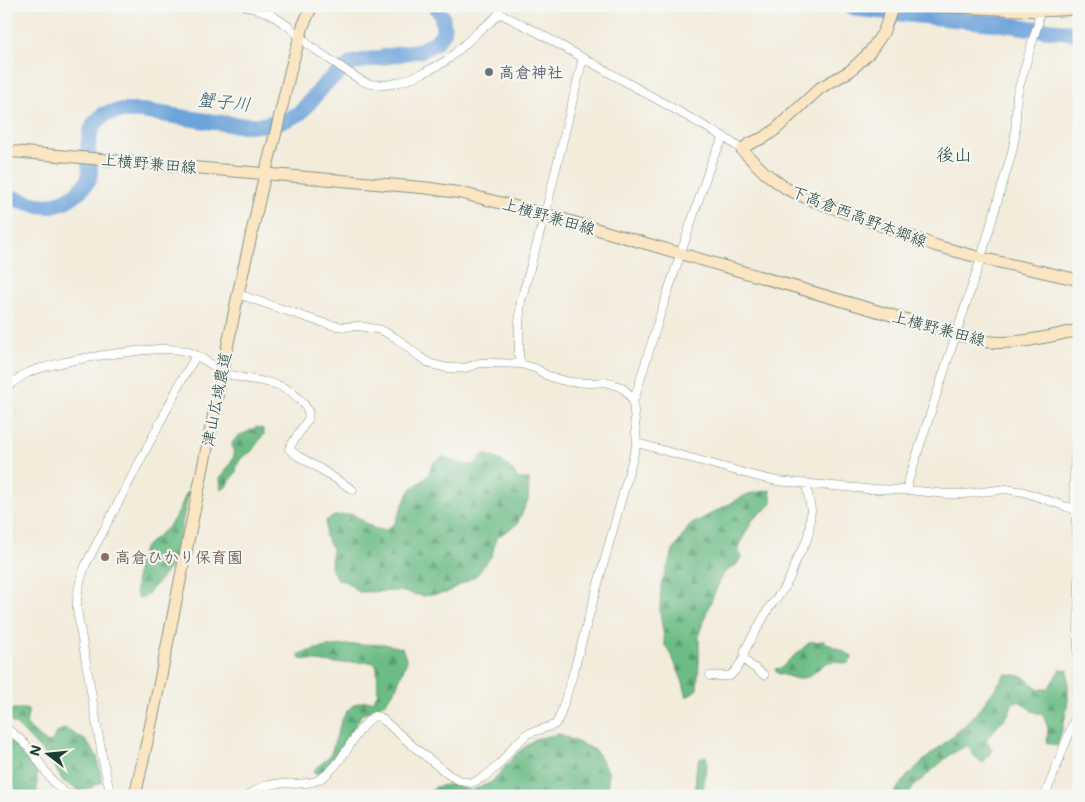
<svg xmlns="http://www.w3.org/2000/svg" width="1085" height="802" font-family="Mali,'Klee One',sans-serif">
<style>
.forest{fill:url(#forest-firs);stroke:#467c5d}
.lines{fill:none;stroke-linecap:round;stroke-linejoin:round}
.river{stroke:#6da3da;stroke-width:16}
.street-casing{stroke:#889488;stroke-width:9}
.secondary-casing{stroke:#889488;stroke-width:13}
.street{stroke:#fff;stroke-width:8}
.secondary{stroke:#fbe6c4;stroke-width:11}
.worship-dot{fill:#6b7280;stroke:#f6f6f2;stroke-width:2}
.education-dot{fill:#8d6e63;stroke:#f6f6f2;stroke-width:2}
.labels{text-anchor:middle;stroke-width:4.5;stroke-linejoin:round;paint-order:stroke}
.worship-label{font-size:16px;font-weight:bold;fill:#5b616d;stroke:#f6f6f2;text-anchor:start}
.street-label{font-size:16px;fill:#1f3d34;stroke:#f6f6f2}
.education-label{font-size:16px;font-weight:bold;fill:#785e54;stroke:#f6f6f2;text-anchor:start}
.water-label{font-size:18px;font-style:italic;fill:#365c66;stroke:#f6f6f2}
.neighbourhood-label{font-size:18px;fill:#1f3d34;stroke:#f6f6f2}
</style>
<defs>
<pattern id="forest-firs" width="22" height="20" patternUnits="userSpaceOnUse" patternTransform="scale(1.25)"><rect width="22" height="20" fill="#6cbc86"/><path d="M5 1l3.5 6h-7zM16 11l3.5 6h-7z" fill="#589a6e"/></pattern>
</defs>
<rect width="100%" height="100%" fill="#f6f6f2"/>
<filter id="ink" filterUnits="userSpaceOnUse"><feTurbulence type="fractalNoise" baseFrequency=".02" numOctaves="2"/><feDisplacementMap in="SourceGraphic" scale="10" xChannelSelector="R" yChannelSelector="G"/><feConvolveMatrix kernelMatrix="1 2 1 2 8 2 1 2 1" color-interpolation-filters="sRGB"/></filter>
<filter id="wash" filterUnits="userSpaceOnUse"><feTurbulence type="fractalNoise" baseFrequency=".0096" numOctaves="4" result="noise"/><feDisplacementMap in="SourceGraphic" scale="20" xChannelSelector="R" yChannelSelector="G"/><feGaussianBlur stdDeviation="1.12" result="paint"/><feColorMatrix in="noise" values="0 0 0 0 0 0 0 0 0 0 0 0 0 0 0 0 0 1.4 0 .05"/><feComposite in="paint" operator="in"/></filter>
<g filter="url(#wash)">
<rect width="100%" height="100%" fill="#f2ecdb"/>
<path class="forest" d="M257,427l6,2 1,5 -13,18 -10,6 -4,7 -1,7 -10,15 -5,3 -1,-12 10,-13 4,-9 -2,-13 5,-6z
M484,454c16,5 26,11 34,25h11l-1,21 -11,24 -21,14 -4,17 -15,20 -31,18 -23,3 -24,-5 -40,1 -11,-9 -12,-5 -5,-10 1,-20 -7,-12 1,-15 8,-5 19,-2 22,15 11,1 9,-7 10,-23 6,-11 17,-13 5,-13 10,-6 17,7 14,1z
M770,490l2,14 -19,15 -15,28 3,10 -4,7 -14,10 -15,34 -9,26v28l-2,27 -10,8 -5,-17 -9,-21 -8,-14 -5,-33 1,-27 12,-34 17,-26 58,-31z
M189,491l-14,67 -9,15 -22,25 -6,-1 -2,-4 1,-29 7,-16 25,-22 9,-13 8,-19z
M824,641c10,8 20,8 29,17l-6,6 -13,-3 -8,2 -18,14 -11,2 -20,-6 -2,-4 7,-1 4,-5 24,-21z
M384,644l18,4 5,13 -11,27 -11,15 -24,12 -20,37 -13,17 -9,5 -6,-2c4,-7 13,-10 17,-17 8,-16 9,-48 31,-53 4,-1 8,-1 12,-1l5,-9 -1,-26 -5,-4 -39,1 -33,-4 -1,-4c26,-12 58,-10 85,-11z
M1060,669l8,1v31l-4,22 -7,23 -10,-3 1,-15 -5,-13 -11,-4 -13,-10 -6,1 -5,13 -22,24 6,11 -9,13 -10,-8 -5,-10 -17,9 -37,32 -6,10h-16c18,-29 48,-47 72,-70 16,-16 29,-34 41,-52l17,2 17,13h9z
M13,709h15v4l-2,11 6,7 16,12 5,-3 2,-6 10,-6 21,13 11,15 5,26 -12,6 -10,3 -17,-10 -10,-16 -10,-13 -25,-26 -12,-7v-6z
M559,734l36,16 14,23 -3,23h-181l11,-9 16,-3 19,7 21,-9 24,-28 19,-15z
M6,735l10,8 10,16 11,13v24h-31z
M706,756l1,9 -5,31h-7l1,-26 3,-11z"/>
<g class="lines">
<path class="river" d="M850,6l9,3 55,6 89,9 27,4 39,4 10,2
M6,196l31,9 12,1 16,-5 10,-6 9,-9 5,-7 1,-7 -2,-25 2,-13 4,-10 10,-10 15,-3h24l63,10 32,4h25l25,-6 12,-6 26,-30 26,-20 69,-13 14,-7 9,-11 -2,-16 -6,-10"/>
</g>
</g>
<g filter="url(#ink)">
<g class="lines">
<defs>
<path id="street" d="M245,6l11,3 14,5 18,12 22,20 50,34c21,11 43,2 63,-7 8,-4 17,-8 24,-13 11,-9 21,-19 32,-29 6,-6 15,-10 20,-18v-7
M499,13l36,18 189,106 18,13
M238,294l76,26 17,5 13,2 15,-1 22,4 15,8 24,19 11,7 17,4h17l15,-5h14l27,1 16,5 9,6 11,4 13,3 21,1 14,-1 7,2 9,3 7,6 5,8 4,42 -64,231 -13,42 -3,6 -3,3 -27,9 -13,12 -16,20 -14,11 -12,6 -11,-2 -12,-6 -36,-29 -33,-29 -6,-1c-23,17 -30,50 -56,64 -15,7 -34,1 -50,5 -8,2 -14,6 -20,11
M521,364l-2,-8v-33l2,-22 24,-87 38,-156
M6,388c7,-6 13,-11 22,-15 7,-4 17,-6 25,-8 25,-7 50,-10 75,-13 19,-2 39,-5 57,-1 15,3 27,16 40,22 27,11 56,3 77,29 5,5 8,10 6,17l-17,26 -2,4 9,7 24,14 31,20
M633,401l2,-4 25,-82 52,-155 12,-23
M1079,435c-10,42 -2,85 0,127
M637,443l118,33 22,5 90,8 41,1 39,4h17l42,-5 18,3 43,15 12,3
M908,490v-8l73,-224 31,-106 3,-16 2,-42 21,-71 1,-12
M744,658l5,6 15,11
M710,676h20l5,-5 9,-13 1,-8 9,-16 15,-26 16,-21 5,-10 6,-16 10,-19 3,-10 2,-22 -5,-27
M6,728c10,7 19,15 26,24 13,16 19,34 39,44
M111,796l-8,-35 -26,-151c-1,-17 3,-30 9,-46l78,-149 16,-32 16,-27
M1045,796l29,-75 3,-22 2,-123"/>
<path id="secondary" d="M893,6l-10,27 -14,20 -19,18 -30,17 -45,42 -10,7 -16,7 -7,6 23,23 22,16 22,10 128,47 44,12 98,22
M937,6l102,5 40,-2
M6,151l421,37 34,5 84,21 411,120c8,2 17,5 26,7 32,5 65,-4 97,-11
M135,796l19,-86 84,-416 27,-120 11,-42 15,-64 12,-42 9,-20"/>
</defs>
<use href="#street" class="street-casing"/>
<use href="#secondary" class="secondary-casing"/>
<use href="#street" class="street"/>
<use href="#secondary" class="secondary"/>
</g>
</g>
<circle class="worship-dot" cx="489" cy="72" r="5"/>
<circle class="education-dot" cx="105" cy="557" r="5"/>
<g class="labels">
<g class="worship-label">
<text x="499" y="78">高倉神社</text>
</g>
<g class="street-label">
<text transform="translate(149 163) rotate(5)" y="6">上横野兼田線</text>
<text transform="translate(549 216) rotate(16)" y="6">上横野兼田線</text>
<text transform="translate(859 216) rotate(21)" y="6">下高倉西高野本郷線</text>
<text transform="translate(939 328) rotate(15)" y="6">上横野兼田線</text>
<text transform="translate(216 399) rotate(-79)" y="6">津山広域農道</text>
</g>
<g class="education-label">
<text x="115" y="563">高倉ひかり保育園</text>
</g>
<g class="water-label">
<text transform="translate(224 102) rotate(6)" y="6">蟹子川</text>
</g>
<g class="neighbourhood-label">
<text x="954" y="161">後山</text>
</g>
</g>
<rect width="1085" height="802" fill="none" stroke="#f6f6f2" stroke-width="25"/>
<g transform="translate(48 754) rotate(286)" stroke="#f6f6f2" stroke-width="4" paint-order="stroke">
<path d="M0-4L9 19L0 12L-9 19Z" fill="#1f3d34"/>
<text y="-8" font-size="14" font-weight="bold" text-anchor="middle" fill="#1f3d34">N</text>
</g>
</svg>
